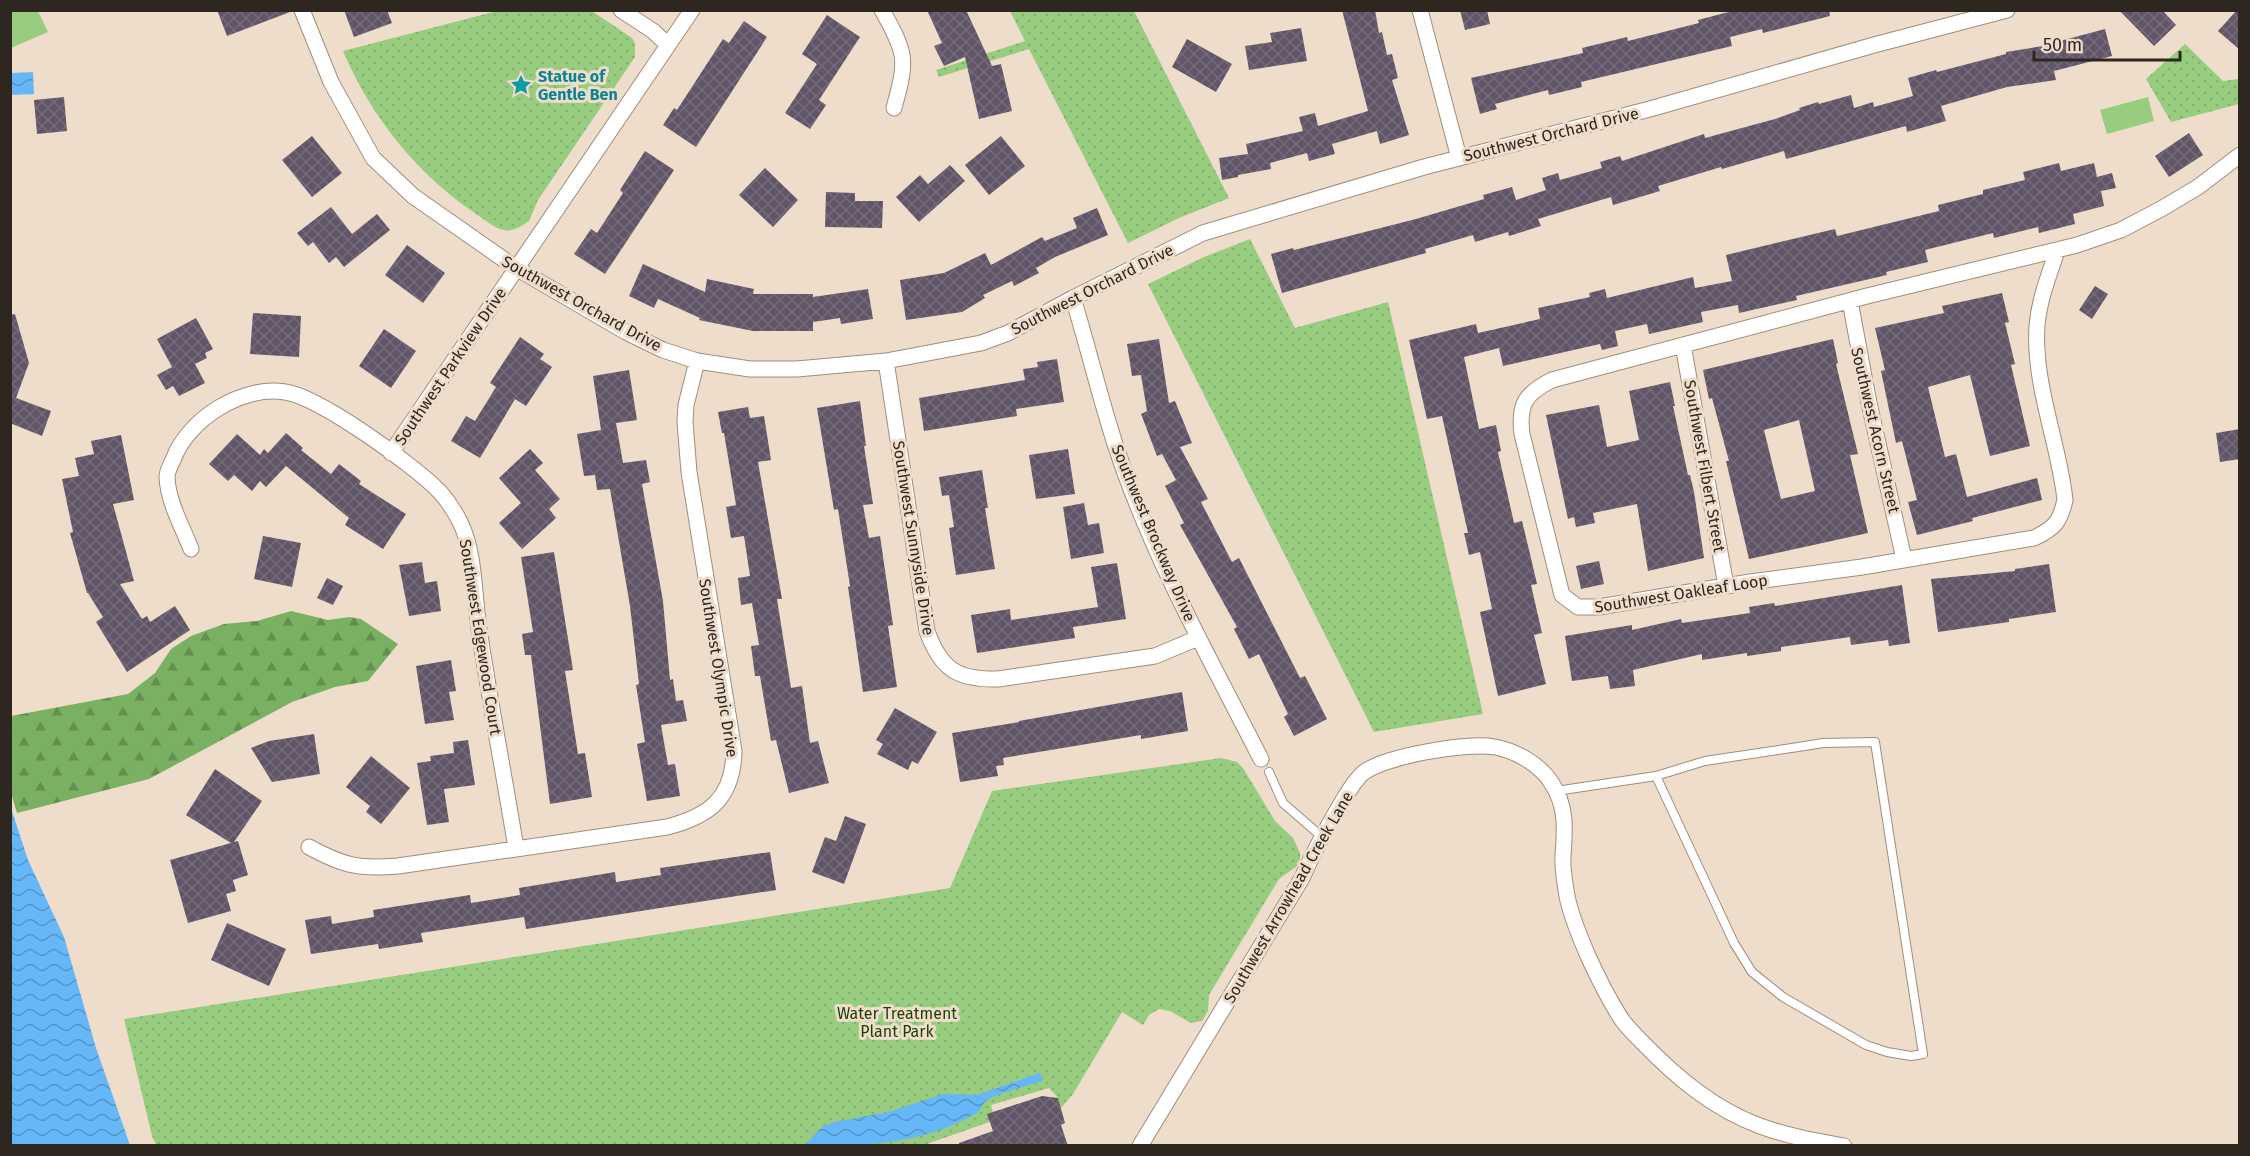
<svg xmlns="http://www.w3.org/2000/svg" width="2250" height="1156" font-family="'Fira Sans',sans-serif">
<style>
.grass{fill:url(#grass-dots)}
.forest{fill:url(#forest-firs)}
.garden{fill:#98cd80}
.water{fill:url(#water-waves)}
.building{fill:url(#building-cross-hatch);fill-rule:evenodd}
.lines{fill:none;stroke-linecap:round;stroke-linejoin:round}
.lane-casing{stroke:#9e8d7c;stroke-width:10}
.street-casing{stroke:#9e8d7c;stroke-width:17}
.lane{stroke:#fff;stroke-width:8}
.street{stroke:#fff;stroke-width:15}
.labels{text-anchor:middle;stroke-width:6;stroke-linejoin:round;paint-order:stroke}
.culture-label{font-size:16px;font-weight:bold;fill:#0d838f;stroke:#efddcb;text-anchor:start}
.street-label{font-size:16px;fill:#2d2720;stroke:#efddcb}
.park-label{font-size:16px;fill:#1b3e04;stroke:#efddcb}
</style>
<defs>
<pattern id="grass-dots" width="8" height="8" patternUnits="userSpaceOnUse" patternTransform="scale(1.5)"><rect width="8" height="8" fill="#98cd80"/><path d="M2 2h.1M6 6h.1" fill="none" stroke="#83b06e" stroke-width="1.8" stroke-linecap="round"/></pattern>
<pattern id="forest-firs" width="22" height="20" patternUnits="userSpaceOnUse" patternTransform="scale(1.5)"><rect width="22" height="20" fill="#7ab061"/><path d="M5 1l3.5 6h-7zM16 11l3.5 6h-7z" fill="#648f50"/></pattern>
<pattern id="water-waves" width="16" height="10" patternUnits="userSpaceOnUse" patternTransform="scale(1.5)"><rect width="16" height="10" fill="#66b7f8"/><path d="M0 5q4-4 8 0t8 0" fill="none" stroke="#5495c8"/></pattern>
<pattern id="building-cross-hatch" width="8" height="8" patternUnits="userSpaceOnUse" patternTransform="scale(1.5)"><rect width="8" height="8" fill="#615668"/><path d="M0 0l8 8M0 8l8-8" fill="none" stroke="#746b79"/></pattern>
</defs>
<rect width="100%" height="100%" fill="#efddcb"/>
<path class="grass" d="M592,11l40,27 3,5v14l-97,143 -9,21c-7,5 -16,11 -25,9 -9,-1 -20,-11 -28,-16 -59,-40 -105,-97 -133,-163l154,-40z
M1010,11h124l95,187 -50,20 -51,25 -99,-194 -90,28 -3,-7 89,-29z
M2185,44l38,37 16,-2v25l-68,18 -25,-43z
M1250,239l45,89 93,-26 95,412 -109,18 -226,-448 56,-27z
M1221,758l16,4 6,6 32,53 18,17 7,15v7l-3,6 -18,13 -70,116 -1,16 -6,10 -11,2 -21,-12 -11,-2 -10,6 -6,10 -21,-13 -49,82 -13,15 -2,-11 -9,-10 -58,17 4,15 -71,25h-768l-4,-9 -28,-117 826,-131 42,-97z"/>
<path class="forest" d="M291,611l37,9 22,-3 11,2 37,25 -30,37 -33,6 -43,15 -143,77 -132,34 -6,-20v-77l117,-22 27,-21 16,-24 20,-13 33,-12 33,-3z"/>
<path class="garden" d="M11,10l27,1 10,21 -37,16z
M2148,97l6,24 -47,13 -7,-24z"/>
<path class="water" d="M33,72l1,22 -23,1v-22z
M10,805l18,55 36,77 32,111 34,97h-119z
M1039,1073l5,7c-11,4 -51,15 -57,20 -5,4 -6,11 -12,14 -55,31 -109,32 -170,31l17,-18 12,-5 55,-10 54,-18 34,1z"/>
<path class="building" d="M217,10h73v2l-63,24z
M344,10h43l5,13 -38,14z
M927,10h39l26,56 9,-2 11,47 -33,8 -14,-62 -21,9 -10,-20 8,-3z
M1342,10h33l4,23 3,-1 5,23 5,-1 6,24 -6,2 17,55 -29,9 -3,-13 -45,13 3,10 -26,7 -2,-8 -37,10 1,6 -33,6v2l-16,3 -3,-22 29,-4 -2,-10 57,-13 -4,-14 16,-4 3,13 50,-15z
M1460,10h27l3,14 -25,6z
M1736,10h93l1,6 -67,17 -1,-4 -32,8 2,9 -151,36 1,5 -33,8 -1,-5 -53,14 2,5 -17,5 -9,-36 112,-25 -1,-5 45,-11 1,4 71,-18 -1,-3z
M2119,10h43l14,15 -22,21z
M2237,10h3v40l-22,-19z
M827,15l33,22 -41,63 7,5 -16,24 -25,-16 32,-49 -15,-10z
M744,21l23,16 -71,110 -33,-22 11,-17 3,2 46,-71 6,4z
M1301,28l6,33 -58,9 -4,-24 27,-4 -2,-9z
M2105,29l7,27 -58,15 2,9 -49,7 -66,19 5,15 -39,11 -1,-6 -120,33 -2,-8 -62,18 -1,-2 -63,19 2,5 -47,14 -2,-8 -73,22 3,7 -32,10 -1,-4 -33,10 -2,-7 -48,14 1,4 -144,40 -11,-39 22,-6 1,2 122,-31 68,-20 -1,-4 29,-8 4,13 30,-10 -4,-12 16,-5 2,7 42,-12 -2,-6 20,-6 2,5 82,-27 1,4 70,-19 25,-9 -1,-2 19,-6 1,2 32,-9 3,13 19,-6 1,5 39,-11 -5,-18 28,-8 1,2 69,-18v-2l55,-9 -1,-2z
M1187,39l45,25 -16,28 -44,-25z
M64,97l3,34 -30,3 -3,-34z
M2189,133l14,22 -34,22 -14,-21z
M312,136l30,37 -30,24 -30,-37z
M1001,136l24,30 -36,29 -24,-30z
M645,151l29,19 -69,104 -31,-20 17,-25 6,4 26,-40 -3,-3z
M2059,163l2,8 33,-8 3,14 15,-4 4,15 -15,3 3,15 -31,8 2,10 -36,9 -1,-6 -44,11 -1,-5 -68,17 3,12 -42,10 1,3 -91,21 1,4 -58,13 -1,-8 -37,7 2,10 -54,12 -2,-10 -32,7 3,15 -16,4 -2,-6 -97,22 -4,-18 -35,9 15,72 17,-4 5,26 -3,1 16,71 8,-2 8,33 7,30 -6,1 11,48 -8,2 12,49 -48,12 -18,-84 12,-3 -12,-57 -11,3 -5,-22h4l-26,-117 -15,3 -18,-79 67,-16 2,9 62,-14 -2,-11 52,-11 -1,-4 16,-4 2,9 86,-21 2,11 37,-7 -6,-26 109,-26 2,7 102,-25 -1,-6 45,-11v-4l42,-10 -2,-8z
M950,165l15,16 -46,41 -23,-25 24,-22 8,9z
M765,168l33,32 -25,27 -34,-32z
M826,192l29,1v8h28l-1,27 -57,-1z
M331,207l21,27 25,-20 13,16 -46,37 -8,-10 -7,6 -16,-21 -5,4 -11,-13z
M1097,208l11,27 -53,22 -19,11 3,5 -25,13 -2,-5 -29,14 2,3 -23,14 -56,8 -6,-40 44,-7 41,-20 6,12 51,-28 3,4 32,-13 -4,-10z
M407,245l38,28 -22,30 -38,-28z
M643,264l62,28 2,-13 47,10 -1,5h60v3l55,-8 5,30 -32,5 -1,-6 -27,4v9h-60l-54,-11 1,-2 -42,-19 -4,9 -25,-12z
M2095,286l13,8 -16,25 -13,-9z
M2002,293l7,29 -4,1 10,41 -4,1 19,81 -40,10 -20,-81 -42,12 17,70 11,-3 11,43 70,-19 5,22 -70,18 1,3 -56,14 -9,-33 9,-2 -15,-59 -6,2 -15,-72 4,-1 -10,-42 69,-15 -2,-7z
M253,313l48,3 -2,41 -49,-3z
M15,314l14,49 -13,35 35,13 -9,25 -32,-13v-108z
M196,318l17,31 -8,4 2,5 -12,6 10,19 -26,13 -6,-10 -7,4 -9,-15 15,-8 -15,-28z
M384,329l32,22 -25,37 -32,-22z
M520,337l24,17 -4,5 12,8 -26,39 -11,-7 -35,59 -29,-17 15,-25 9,5 21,-34 -6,-4z
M1159,339l10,64 6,-2 17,42 -12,4 28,52 -7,3 31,60 7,-4 61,120 5,-2 22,43 -33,17 -10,-19 4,-3 -29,-60 -10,5 -15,-30 3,-2 -57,-102 4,-2 -19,-37 11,-6 -14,-26 -5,2 -16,-42 6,-3 -6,-36 -9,1 -5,-32z
M1833,339l5,24 -2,1 22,90 -8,1 18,78 -119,26 -23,-98h3l-17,-63 -3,1 -6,-29zM1799,420l16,71 -34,8 -17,-69z
M1057,359l7,43 -48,7 1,7 -93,15 -5,-33 106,-18 -2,-11 15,-2 -1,-5z
M629,370l8,50 -21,3 7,40 23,-3 4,22 -8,2 21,117 7,79 3,-1 3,22 7,-1 4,21 -26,4 7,40 7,-1 5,32 -33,5 -10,-57 8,-2 -9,-57 3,-1 -9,-78 -20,-117 -13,1 -2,-15 -11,1 -7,-42 24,-4 -8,-54z
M1670,382l5,24h-2l15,69h2l4,17 10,66 -56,13 -11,-67 -44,9 2,10 -19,4 -2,-10 -6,2 -22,-104 53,-10 8,42 32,-7 -10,-49z
M860,401l6,45h-2l9,58 -10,1 6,33 11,-2 13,89 -5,1 9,61 -34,5 -15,-105 2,-1 -12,-77 -4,1 -17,-102z
M748,407l2,11 14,-2 7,44 -13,2 24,137h-5l14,89 11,-2 8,57 8,-2 11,42 -40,10 -13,-53 -5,1 -11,-65h-5l-4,-30 8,-1 -7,-42 -11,2 -3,-27 12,-2 -6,-40 -13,2 -5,-31 10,-2 -12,-72h-2l-4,-21z
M2240,429v30l-20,3 -4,-29z
M286,433l17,15 -2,2 30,24 8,-10 22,17 -2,3 47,30 -23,35 -38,-24 4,-7 -63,-52 -20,21 -6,-6 -8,10 -18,-16 -6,6 -19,-17 28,-30 23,21 4,-6 4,4z
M121,435l13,65 -21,4 21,77 -14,3 22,35 5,-3 3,6 25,-16 15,24 -63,42 -31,-50 7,-5 -15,-24h-1l-17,-60 3,-1 -11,-53 17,-3 -4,-18 19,-4 -3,-13z
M530,449l13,14 -8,7 25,29 -11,10 7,9 -34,31 -23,-26 22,-20 -22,-25z
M1068,449l7,45 -39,5 -7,-44z
M982,470l6,38h-3l10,61 -39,6 -7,-47 5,-1 -5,-32 -7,1 -3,-19z
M1084,503l4,22 11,-2 5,30 -33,6 -8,-52z
M263,536l38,7 -9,44 -38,-8z
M554,552l19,118 -8,1 13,83 7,-1 7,44 -42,7 -19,-149h-6l-3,-21 11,-2 -12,-75z
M1599,561l5,23 -23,5 -5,-23z
M422,562l3,21 12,-2 4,30 -32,5 -10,-51z
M1117,563l9,56 -53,8 2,11 -98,15 -6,-38 39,-6 1,11 87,-13 -7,-40z
M2049,564l7,48 -47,7v3l-71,10 -7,-53 84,-8v-2z
M327,578l16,8 -10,19 -16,-7z
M1902,585l8,58 -21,3 -1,-6 -37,5 -1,-8 -69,10v4l-34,5v-3l-45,7v-6l-69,16 2,16 -25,3 -2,-13 -36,5 -7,-45 67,-11v5l49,-11 1,4 68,-10 -1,-6 25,-4 1,3z
M451,660l5,31 -7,1 5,28 -29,4 -9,-58z
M1182,692l6,39 -47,8v-4l-138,23 1,7 -8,1 2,10 -38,6 -8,-49 67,-11v-1z
M895,708l42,24 -19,32 -6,-3 -4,9 -31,-16 6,-10 -7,-4z
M314,734l6,40 -48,8 -21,-34 18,-7z
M468,740l7,45 -31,4 5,33 -22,3 -10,-62 14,-2 -1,-5 24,-3 -1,-11z
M371,756l39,32 -29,36 -15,-12 4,-6 -24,-19z
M215,769l47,32 -28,41 4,-1 10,34 -15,5 3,11 -10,3 5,17 -43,12 -18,-63 61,-17 -45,-28z
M845,816l21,8 -22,60 -32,-12 13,-35 11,4z
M770,852l6,38 -250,39 -2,-12 -103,16 2,9 -44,7 -1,-5 -67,10 -6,-34 26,-4 1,8 42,-7 -1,-7 97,-15 1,8 49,-8 -1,-7 96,-16 1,10 45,-7 -1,-7z
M227,923l59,26 -17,37 -58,-26z
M1042,1096l16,2 7,25 -4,2 7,21h-109v-3l34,-12 -6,-17z"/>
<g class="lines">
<defs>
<path id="lane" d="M1269,772l14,31 38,33
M1556,791l100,-15 49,-15 100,-15 18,-3 52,-1 48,312 -12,2 -24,-4 -21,-7 -83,-48 -31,-25 -18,-29 -78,-167"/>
<path id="street" d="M302,10l29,72 42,76 40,38 103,72 110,64 37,18 34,11 53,8h47l89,-8 95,-18 27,-10 65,-35 130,-65 221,-66 226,-58 224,-64 133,-35
M621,10l32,21 15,14
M882,10c8,15 17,29 20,45 3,16 -4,37 -8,53
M1420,10l39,148
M2057,251c-8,24 -18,49 -20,75 -4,58 22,117 28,174 -5,22 -10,28 -31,38l-172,29 -112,15 -151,25h-21l-16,-12 -40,-161c-4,-30 4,-41 30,-54l315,-84 210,-51 44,-15 40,-21 37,-22 42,-32
M1073,298c15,49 27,100 43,149 36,109 93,210 145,312
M1850,301l19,102 35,156
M1683,345l43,241
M886,361l41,270c14,39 31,49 71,48l157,-23 43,-18
M391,453l301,-443
M191,549c-9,-23 -23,-47 -24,-72 0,-6 4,-12 6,-17 15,-41 69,-75 112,-68 35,5 130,74 155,100 8,9 15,20 20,30 15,29 14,74 19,107 11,73 25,146 37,219
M309,847c35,19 49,22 89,19l269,-39c43,-11 66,-29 67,-76l-45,-279 -4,-50 1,-17 11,-44
M1140,1146l162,-268c12,-27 25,-51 40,-76 6,-10 12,-21 21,-29 21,-17 105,-31 132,-26 21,4 44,17 56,35 16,24 14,47 12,74 -1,13 2,27 4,40 4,21 13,41 21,60 10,22 21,44 34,64 6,8 14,16 21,23 34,35 71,66 117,83 27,10 56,15 84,20"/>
</defs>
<use href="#lane" class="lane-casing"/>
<use href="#street" class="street-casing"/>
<use href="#lane" class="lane"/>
<use href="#street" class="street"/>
</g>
<defs>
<symbol id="sight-bare" viewBox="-9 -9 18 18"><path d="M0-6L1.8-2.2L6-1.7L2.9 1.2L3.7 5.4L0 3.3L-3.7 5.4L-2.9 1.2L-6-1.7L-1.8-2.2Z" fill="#0f9aa8" stroke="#efddcb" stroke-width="2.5" paint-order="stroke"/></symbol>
</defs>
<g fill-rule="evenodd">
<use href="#sight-bare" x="506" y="70" width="30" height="30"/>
</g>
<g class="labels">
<g class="culture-label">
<text x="538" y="82">Statue of<tspan x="538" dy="18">Gentle Ben</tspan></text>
</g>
<g class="street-label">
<text transform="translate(1551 134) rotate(-14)" y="6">Southwest Orchard Drive</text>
<text transform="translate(1092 289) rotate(-27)" y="6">Southwest Orchard Drive</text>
<text transform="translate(582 303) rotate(29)" y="6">Southwest Orchard Drive</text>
<text transform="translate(450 366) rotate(-56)" y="6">Southwest Parkview Drive</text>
<text transform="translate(1876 430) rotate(77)" y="6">Southwest Acorn Street</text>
<text transform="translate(1705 466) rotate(80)" y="6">Southwest Filbert Street</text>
<text transform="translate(1154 533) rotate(67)" y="6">Southwest Brockway Drive</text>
<text transform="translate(914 538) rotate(81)" y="6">Southwest Sunnyside Drive</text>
<text transform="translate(1681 593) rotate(-9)" y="6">Southwest Oakleaf Loop</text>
<text transform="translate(481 637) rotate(81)" y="6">Southwest Edgewood Court</text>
<text transform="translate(719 668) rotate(81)" y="6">Southwest Olympic Drive</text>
<text transform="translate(1288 897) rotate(-60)" y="6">Southwest Arrowhead Creek Lane</text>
</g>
<g class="park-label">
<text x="897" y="1019">Water Treatment<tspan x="897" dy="18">Plant Park</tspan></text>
</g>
</g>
<rect width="2250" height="1156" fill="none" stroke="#2d2720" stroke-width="24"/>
<path d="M2034 51v9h146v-9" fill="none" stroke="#2d2720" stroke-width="3"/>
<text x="2043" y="51" font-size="18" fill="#2d2720" stroke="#efddcb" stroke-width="4.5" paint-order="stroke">50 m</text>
</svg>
